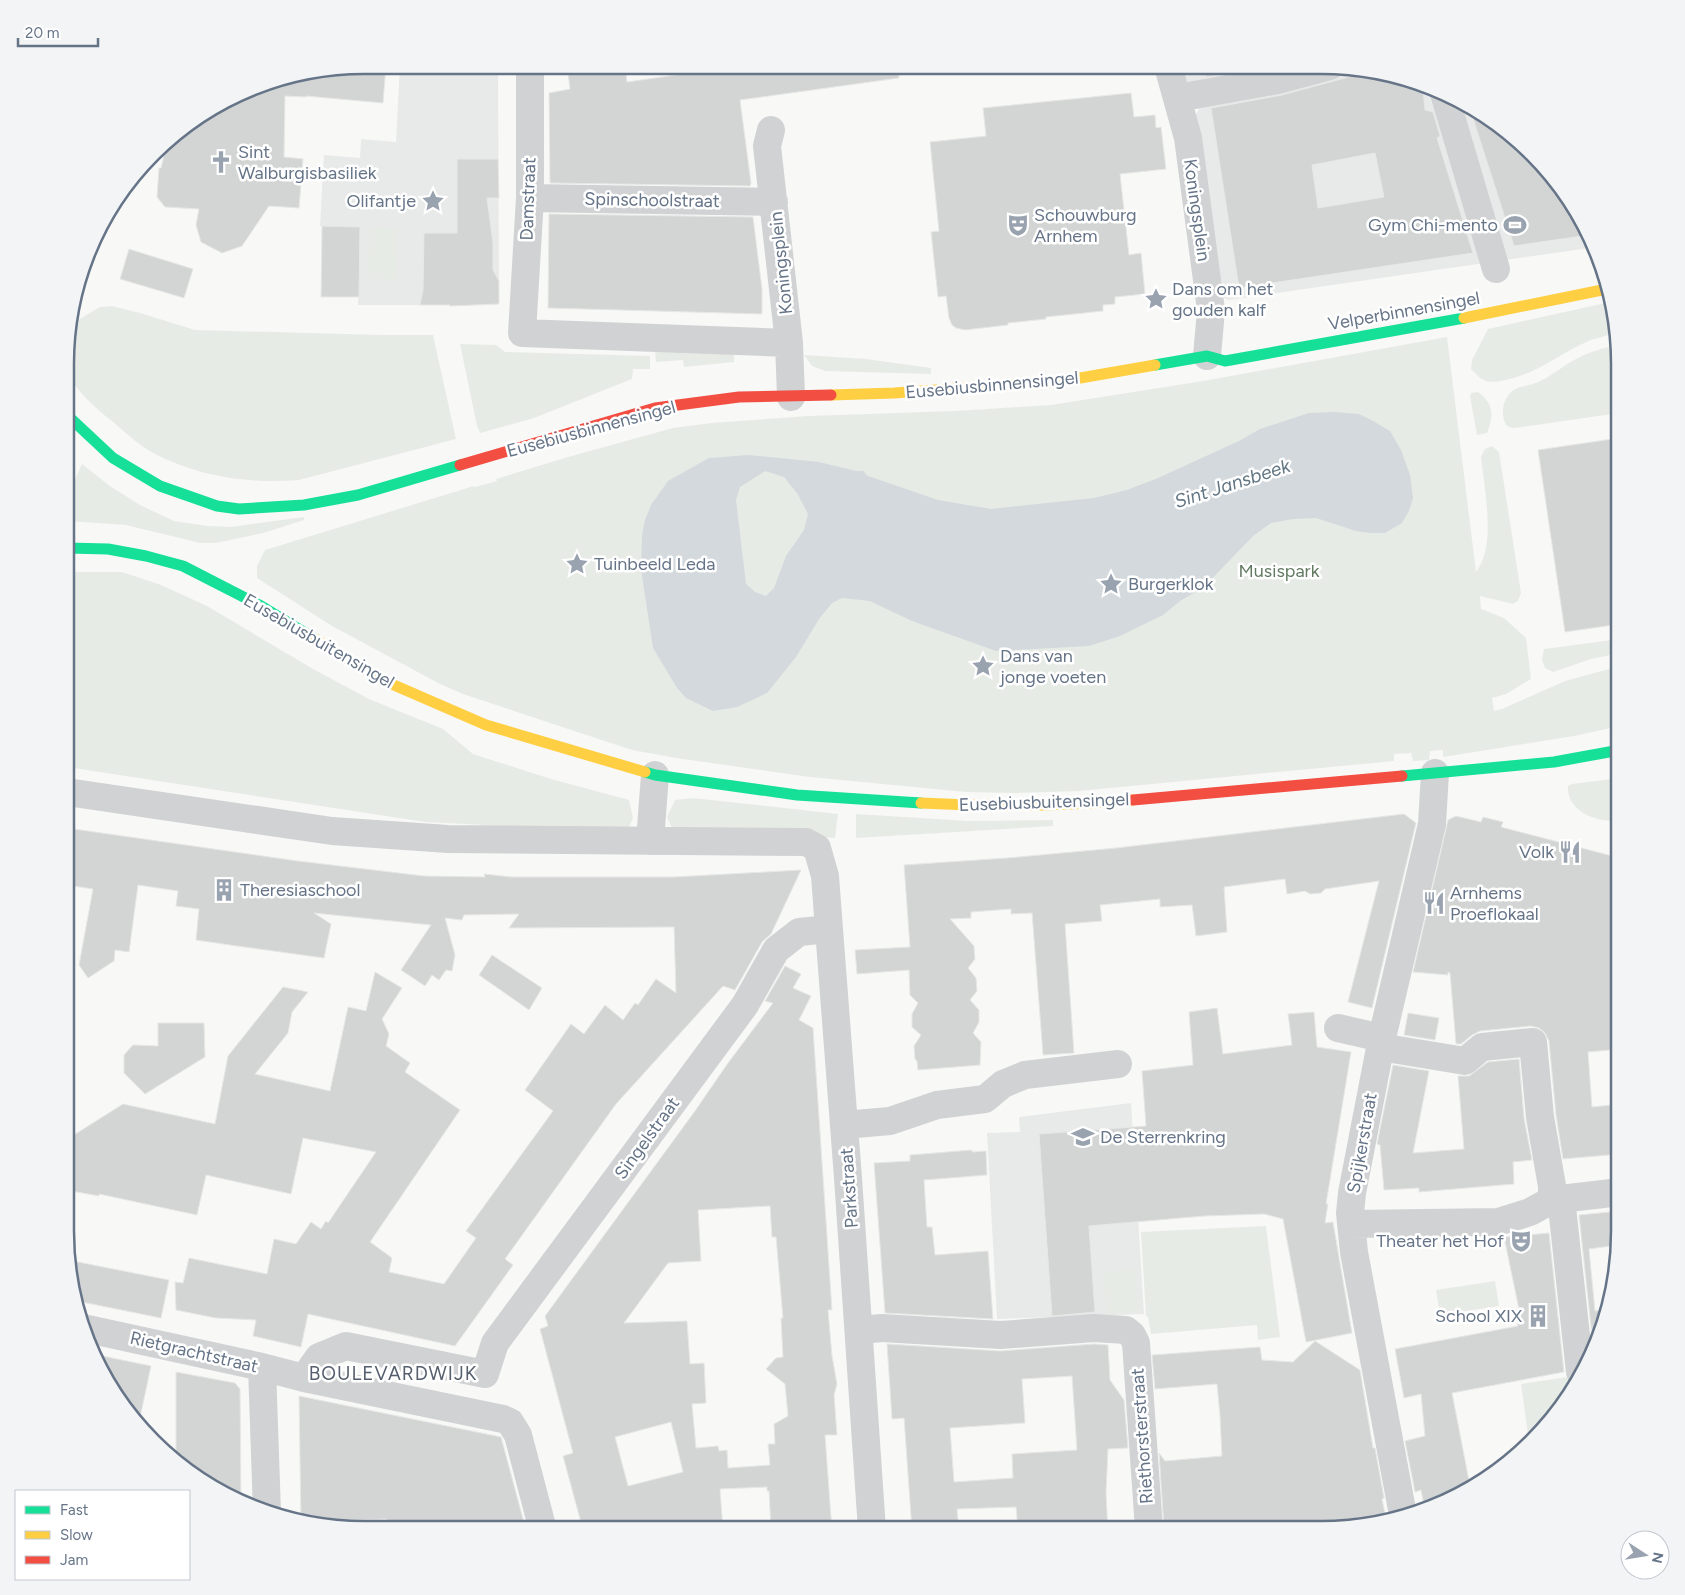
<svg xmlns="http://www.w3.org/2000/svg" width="1685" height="1595" font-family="Figtree,sans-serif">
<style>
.built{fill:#e8e9e9}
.green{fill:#e7ebe5}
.water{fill:#d3d9dd;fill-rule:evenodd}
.building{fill:#d3d5d5;stroke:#e7e7e6;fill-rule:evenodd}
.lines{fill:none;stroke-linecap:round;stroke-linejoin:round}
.street{stroke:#d1d2d3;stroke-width:28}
.fast{stroke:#16e098;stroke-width:11}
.slow{stroke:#ffcf43;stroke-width:11}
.jam{stroke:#f24e42;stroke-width:11}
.labels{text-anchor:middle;stroke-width:5;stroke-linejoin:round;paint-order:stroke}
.poi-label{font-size:18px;fill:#667488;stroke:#fff;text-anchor:start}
.street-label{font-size:18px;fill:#667488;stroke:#fff}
.park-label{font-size:18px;fill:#637a62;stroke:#fff}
.water-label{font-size:19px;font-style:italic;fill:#627683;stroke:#fff}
.neighbourhood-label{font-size:19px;letter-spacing:1px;fill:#555f6d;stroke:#fff}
.rim{fill:none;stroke:#667488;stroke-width:2.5}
</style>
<rect width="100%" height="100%" fill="#f8f8f7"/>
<path class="built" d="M400,65h98l1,239 -49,2v-1h-92l2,-78 -40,-1 4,-71 36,3 1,-19 35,3z
M1180,66h162l112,30 92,71 50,80 -368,53 -5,-3 -29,-179 5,-9z
M1131,1103l13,211 -147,5 -10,-186 33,-1 -1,-15z"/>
<path class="green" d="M369,227l29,1 -1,52 -29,-1z
M1610,302l7,31c-12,3 -26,6 -37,12 -28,14 -43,28 -74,35 -7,1 -13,3 -20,1 -6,-2 -10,-7 -15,-12l1,-9 16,-31z
M112,306l28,7 55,17 187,5h51l23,104 -157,41c-50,4 -99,-3 -144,-26 -15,-8 -29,-21 -42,-32 -14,-11 -37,-31 -44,-47 -4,-7 -1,-39 -1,-49l32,-19z
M1447,337l29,235c21,-27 8,-83 5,-115l4,-8 7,-3 7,6 22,141 -3,8 -5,3 -33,-8 1,13 23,9 22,20 5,41 -25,15 -14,4 2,13 8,-2 63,-28 55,-15v60l-46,10 -131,21v-7l-13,1 -1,9 -16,1 -2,-8 -17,1v7l-315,30 -64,2 -49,-1 -156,-15 -134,-19 -44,-8 -169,-56 -23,-10 -108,-58 -75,-48v-12l8,-16 209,-64 1,1 22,-6 -1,-2 72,-22 105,-29 38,-5 98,-7 146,-5 96,-6 152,-24z
M460,344l36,1 9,7 145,4v13h-17l-1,10 -98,39 -54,15 -3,-7z
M1619,344v69l-104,15c-7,0 -9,-2 -11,-8 -3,-10 0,-22 8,-29 6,-5 18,-5 26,-9 14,-6 26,-17 40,-24 13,-7 27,-10 41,-14z
M655,351l79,2v9l-50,5 -1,-7 -27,2z
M804,355l62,4 65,9v6l-106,-3 -13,-5z
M1478,392c16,12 16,23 9,41l-10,2 -7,-39 1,-3z
M82,464l28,22 30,19 34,16 34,5 23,1 73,-10v3l-41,13 -47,10h-16l-74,-18 -59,-4v-23z
M67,572h55l39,13 46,21 106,63 56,30 74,30 30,25 78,25 78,21 4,18 -4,9h-101l-103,-5 -358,-55z
M1620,639v14l-29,6 -38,13 -8,-4 -3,-8 2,-11z
M1620,778v42c-22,4 -54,-9 -52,-34l4,-2z
M693,798l145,16 -3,24 -163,-10 -5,-11 8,-17z
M856,814l112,7 85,-1v6l-197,12z
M1266,1226l14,111 -22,3 -1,-15 -106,9 -3,-17 -2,-1 -5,-84z
M1135,1269l3,42 -32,3 -3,-42z
M1495,1281l4,25 -59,9 -4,-25z
M1575,1376l1,5 -47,61 -8,-58z"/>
<path class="water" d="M1334,412l25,2 14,7 17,10 11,19 9,25 3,23 -4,13 -7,12 -17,10h-15l-14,-2 -40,-13 -23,1 -22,4 -18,13 -49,51 -24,14 -17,14 -43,21 -31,10 -93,5 -84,-30 -42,-20 -28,-3 -10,5 -13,16 -23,38 -29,36 -30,14 -24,4 -27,-13 -9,-10 -24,-40 -12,-79 1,-34 3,-15 6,-15 17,-24 41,-23 40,-3 70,7 37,9h7l5,5 70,24 53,9 103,-11 33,-8 31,-12 81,-37 21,-12 49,-16zM765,471l19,6 13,16 11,21 -4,16 -18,26 -12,32 -8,8 -11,-4 -9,-8 -10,-84 4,-13z"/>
<path class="building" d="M363,65h23l-3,38 -77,-7v1l-21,-1 -1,61 19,2 -4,49 -30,-2 -27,40 -20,7 -21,-11 -5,-17 3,-16 -34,-2 -8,-10 2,-29h2l7,-30 99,-57z
M567,65h58l2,17 118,-17h153l1,13 -159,22 11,83 -1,3 -200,-3 -1,-90 21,-4z
M1205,66h65l-64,11z
M1367,72l56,16 2,22 8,2 7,24 -3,2 36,115 -234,35 -28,-180 71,-13zM1375,153l9,44 -66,11 -6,-43z
M1131,93l3,24 21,-2 1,13 5,-1 5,42 -46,5 9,81 12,-2 4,41 -30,3v7l-12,1v6l-57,6v2l-38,4v2l-43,5 -9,-2 -4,-3 -3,-7 -3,-22 -8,1 -7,-65 8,-1 -9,-89 56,-6 -3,-28z
M1470,109l76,58 43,68 -75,11z
M457,159h41l1,39h-12l6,45v27l6,11v23l-49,2v-1h-30l3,-15 1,-57h33z
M549,214l204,3 9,72v25l-214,-6z
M322,226l38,1 -1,70h-38z
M129,249l64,20 -9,29 -64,-19z
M1619,438l1,186 -55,8 -27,-182z
M1404,814l12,9 -44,185 -24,-6 31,-121 -54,8 -4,4 -11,1 -5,-3 -18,3 -2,-15 -61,8 3,45 -31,4 -4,-31 -32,2v-8l-60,6 2,16 -37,3 9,129 -31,2 -11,-142 -21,1v-5l-40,3v6l-21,1 24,27 1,13 -7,9 8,10 1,13 -7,9 9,10v12l-6,11 8,9 -1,23 -62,5 -1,-9 -2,-2 -1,-13 7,-11 -9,-8v-13l6,-11 -8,-8 -1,-25 -52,4 -2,-24 55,-3 -6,-82 103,-7 109,-10z
M1456,816l25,6 2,-5 20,5 -2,5 119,31v191l-32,3 4,55 28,-3v50l-57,5 -7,-44 -7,-74 -4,-8 -6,-5 -8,-2 -51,5 -8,4 -11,9h-5l-6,-71 -2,-1v3l-35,-3 35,-152z
M67,828l231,33 126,15 61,1 -1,-3 28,3h161l128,-7 -30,64 -9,8 -27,48 -12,-4 -107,118 -111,155 8,6 -58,81 -147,-32 -7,33 -48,-11 3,-16 -40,-2 -40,-8 -1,-28 8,1 6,-25 78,16 7,-35 22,5 15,-22 10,7 5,-8 2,2 48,-71 -73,-14 -12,56 -85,-19 -9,40 -98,-21v2l-33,-6v-50l57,-36 92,20 13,-68 55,-69 25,5 -16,20 -4,21 -33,41 75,17 18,-84 18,4 9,-39 27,16 -20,31 7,15 -3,12 24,17 -5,9 55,38 -90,132 22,16 -3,14 55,12 32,-46 -10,-7 87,-120 -28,-21 46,-66 13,10 21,-29 18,15 12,-17 3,2 18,-26 20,14 -2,-66 -165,1 10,-14 -55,1 -2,5 -17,-2 10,37 -3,16 -6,-1 -7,10 -7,-5 -7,11 -24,-16 30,-45 -117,-12 17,11 -7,34 -87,-12 -41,-6 3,-31 -23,-3 2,-15 -40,-6 -9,67 -14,-2 -1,11 -26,17 -9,-13 14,-76 -27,-4z
M492,955l50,33 -13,22 -50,-35z
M785,966l16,8 -8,14 18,8 -12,24 14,8 19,282h-4l4,46 5,28 -3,11 3,40h-12l7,95h-61l-2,-39h-2v-4l-47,2 3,41h-140l-20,-74 10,-3 -33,-124 8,-3 -3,-10 150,-205 33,-48 45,-60 -8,-2zM770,1206l2,31h4l7,81h-2l2,39 -7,1 -10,11 19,15 3,32 -14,8 1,20h-7l2,21 -42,3 -1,-18 -8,1 -1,-5 -22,2 -4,-44 14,-1 -2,-40 -14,1 -3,-43 -63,2 44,-60 33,-2 -3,-51zM671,1422l12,50 -55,14 -13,-49z
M1217,1008l6,46 69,-9 -4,-31 26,-2 3,35 34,5 -25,152h2l-3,19 8,-1 19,111 -46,9 -23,-123 -19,-5 -60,2 -115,10 6,86 -43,4 -13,-182 107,-8 -4,-55 51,-6 -4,-53z
M1408,1013l31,5 -4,22 -31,-5z
M158,1023h46l1,34 -60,37 -21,-21v-18l9,-10 25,1z
M1519,1059l5,59 8,42 -19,2 1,22 -95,8v-4l-35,2 -4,-45 -3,-1 16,-79 36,6 -16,82 51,-4 -6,-73h11l19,-14z
M972,1150v2l14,-1 1,24 -63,5 3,47h5l3,28 53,-4 5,68 -108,-6 -11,-150 36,-2v-6z
M1620,1211l-2,34 -29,4 6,62 15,-1 -14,35h-3l-14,-130z
M1549,1233l15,139 -112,21 18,93 -34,21 -11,3 -4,-20 -6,2 -10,-51 20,-5 -4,-42 -17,4 -9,-49 123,-23 -2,-11 4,-1 -16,-77z
M68,1260l101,20 -8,38 -84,-17z
M1315,1341l45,29 13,78h2l9,50 -2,1 4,20 -45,10h-177l-5,-76 6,8 57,-5 -2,-40 -3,-32 -62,5 -3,-34 108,-8 2,13 31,2z
M887,1344l113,7 94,-7 14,1 2,35 14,20 4,48 -20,1 -2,44 2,37h-90l-2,-23 -59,2 2,21h-47l-8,-112 -12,1zM1072,1376l5,74 -65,4 1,24 -59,4 -4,-54 75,-5 -3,-44z
M93,1354l58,12 -13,61z
M176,1372l59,11 5,6 1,114 -9,-4 -56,-42z
M299,1396l202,41 25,93h-109l-1,-9 -29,1v-3l-42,1v8l-44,-6z"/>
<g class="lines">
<path class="street" d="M530,65v133l-8,135 267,10
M1168,66l20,72 23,172 -4,46
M1444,93l52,176
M1178,98l100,-18 52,-14
M771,130l-4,16 22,197 2,54
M530,198l244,4
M67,792l265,39 116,8 358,3 11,6 8,28 4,53 19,249 24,352
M650,841l5,-66
M1338,1028l44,10
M1380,1047l85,14 17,-14 51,-5 7,75 12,69v14
M844,1125l46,-4 47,-16 48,-6 18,-15 22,-9 93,-11
M1561,1198l19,174h3
M1351,1224l147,-2 32,-10 22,-12 68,-8
M83,1328l179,39 42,11 199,41 7,3 8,13 25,95
M859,1330l23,-2 119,7 93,-7 32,2 6,5 4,8 13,186
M262,1367l5,146
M485,1374l10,-31 250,-338 31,-55 23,-18 30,-3
M304,1378l15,-21 27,-11 139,28
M1403,1515l-49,-263 -4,-39 2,-20 30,-155 50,-214 3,-51"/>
<path class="fast" d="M1155,365l52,-9 18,5 239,-43
M67,415l46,43 47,28 57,20 22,3 65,-4 54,-10 102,-30
M67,548l41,1 38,7 37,10 78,40 54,33
M645,772l10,3 142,20 124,8
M1402,776l152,-14 66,-12"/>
<path class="slow" d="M1464,318l143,-29
M831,395l63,-2 169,-12 92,-16
M315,639l65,40 106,46 159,47
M921,803c71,4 141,3 212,-3"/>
<path class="jam" d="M460,465l195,-57 84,-11 92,-2
M1133,800l269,-24"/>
</g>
<defs>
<symbol id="church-bare" viewBox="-9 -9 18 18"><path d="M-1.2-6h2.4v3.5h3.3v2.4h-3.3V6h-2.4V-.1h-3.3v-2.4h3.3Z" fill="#99a2af" stroke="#fff" stroke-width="2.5" paint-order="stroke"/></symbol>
<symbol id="sight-bare" viewBox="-9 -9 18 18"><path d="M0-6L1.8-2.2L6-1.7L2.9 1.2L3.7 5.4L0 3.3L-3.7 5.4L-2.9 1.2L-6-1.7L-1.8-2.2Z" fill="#99a2af" stroke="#fff" stroke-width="2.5" paint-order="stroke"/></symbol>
<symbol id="theatre-bare" viewBox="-9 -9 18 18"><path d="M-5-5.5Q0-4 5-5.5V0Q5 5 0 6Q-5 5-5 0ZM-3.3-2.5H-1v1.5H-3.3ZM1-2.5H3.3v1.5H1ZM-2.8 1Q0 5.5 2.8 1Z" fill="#99a2af" stroke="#fff" stroke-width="2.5" paint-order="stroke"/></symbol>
<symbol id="stadium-bare" viewBox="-9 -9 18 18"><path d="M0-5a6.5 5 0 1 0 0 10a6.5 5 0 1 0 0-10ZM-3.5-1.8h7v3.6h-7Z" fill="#99a2af" stroke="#fff" stroke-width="2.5" paint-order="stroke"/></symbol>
<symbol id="restaurant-bare" viewBox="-9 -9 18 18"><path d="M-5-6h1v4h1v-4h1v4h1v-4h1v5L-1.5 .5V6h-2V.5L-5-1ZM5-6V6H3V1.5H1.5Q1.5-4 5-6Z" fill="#99a2af" stroke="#fff" stroke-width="2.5" paint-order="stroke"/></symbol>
<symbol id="building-bare" viewBox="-9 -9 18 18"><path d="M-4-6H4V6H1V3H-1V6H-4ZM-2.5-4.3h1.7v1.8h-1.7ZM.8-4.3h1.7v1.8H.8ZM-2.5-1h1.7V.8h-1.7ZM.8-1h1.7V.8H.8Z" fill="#99a2af" stroke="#fff" stroke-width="2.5" paint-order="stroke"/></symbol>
<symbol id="school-bare" viewBox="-9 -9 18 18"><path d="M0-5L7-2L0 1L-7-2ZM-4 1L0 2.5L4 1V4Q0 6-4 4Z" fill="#99a2af" stroke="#fff" stroke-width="2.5" paint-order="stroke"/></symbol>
</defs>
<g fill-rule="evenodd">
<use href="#church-bare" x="205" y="146" width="32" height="32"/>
<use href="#sight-bare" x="417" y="185" width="32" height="32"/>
<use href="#theatre-bare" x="1002" y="209" width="32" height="32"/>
<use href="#stadium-bare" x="1499" y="209" width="32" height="32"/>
<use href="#sight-bare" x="1140" y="283" width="32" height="32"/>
<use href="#sight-bare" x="561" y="548" width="32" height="32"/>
<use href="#sight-bare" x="1095" y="568" width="32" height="32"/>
<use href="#sight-bare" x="967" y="650" width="32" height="32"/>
<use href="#restaurant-bare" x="1554" y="836" width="32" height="32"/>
<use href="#building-bare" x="208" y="874" width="32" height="32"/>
<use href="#restaurant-bare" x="1418" y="887" width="32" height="32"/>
<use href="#school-bare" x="1067" y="1121" width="32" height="32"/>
<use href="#theatre-bare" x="1505" y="1225" width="32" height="32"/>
<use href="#building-bare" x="1522" y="1300" width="32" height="32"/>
</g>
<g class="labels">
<g class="poi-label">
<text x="238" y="158">Sint<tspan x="238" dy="21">Walburgisbasiliek</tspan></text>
<text x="416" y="207" text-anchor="end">Olifantje</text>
<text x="1034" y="221">Schouwburg<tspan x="1034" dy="21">Arnhem</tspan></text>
<text x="1498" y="231" text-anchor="end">Gym Chi-mento</text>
<text x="1172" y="295">Dans om het<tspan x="1172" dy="21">gouden kalf</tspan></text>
<text x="594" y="570">Tuinbeeld Leda</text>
<text x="1128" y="590">Burgerklok</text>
<text x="1000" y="662">Dans van<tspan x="1000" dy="21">jonge voeten</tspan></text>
<text x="1554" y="858" text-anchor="end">Volk</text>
<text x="240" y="896">Theresiaschool</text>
<text x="1450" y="899">Arnhems<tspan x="1450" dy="21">Proeflokaal</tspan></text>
<text x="1100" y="1143">De Sterrenkring</text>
<text x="1504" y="1247" text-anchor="end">Theater het Hof</text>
<text x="1522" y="1322" text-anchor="end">School XIX</text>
</g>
<g class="street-label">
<text transform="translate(528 199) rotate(-88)" y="6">Damstraat</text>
<text transform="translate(652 200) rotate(1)" y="6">Spinschoolstraat</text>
<text transform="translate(1197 210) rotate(82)" y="6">Koningsplein</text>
<text transform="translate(781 263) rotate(-96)" y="6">Koningsplein</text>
<text transform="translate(1404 311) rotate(-10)" y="6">Velperbinnensingel</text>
<text transform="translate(992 385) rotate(-5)" y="6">Eusebiusbinnensingel</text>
<text transform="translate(591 429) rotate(-15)" y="6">Eusebiusbinnensingel</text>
<text transform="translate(319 641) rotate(30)" y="6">Eusebiusbuitensingel</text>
<text transform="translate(1044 802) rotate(-2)" y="6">Eusebiusbuitensingel</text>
<text transform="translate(647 1138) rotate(-54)" y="6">Singelstraat</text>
<text transform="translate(1362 1143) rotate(-80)" y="6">Spijkerstraat</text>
<text transform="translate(849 1188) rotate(-94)" y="6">Parkstraat</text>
<text transform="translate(194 1352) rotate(13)" y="6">Rietgrachtstraat</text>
<text transform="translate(1142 1436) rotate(-94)" y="6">Riethorsterstraat</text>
</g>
<g class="park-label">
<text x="1279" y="577">Musispark</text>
</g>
<g class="water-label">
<text transform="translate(1232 483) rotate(-18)" y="7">Sint Jansbeek</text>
</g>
<g class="neighbourhood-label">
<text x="393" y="1380">BOULEVARDWIJK</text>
</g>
</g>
<path d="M0 0H1685V1595H0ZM364 74H1321A290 290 0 0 1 1611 364V1231A290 290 0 0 1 1321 1521H364A290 290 0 0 1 74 1231V364A290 290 0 0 1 364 74Z" fill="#f3f4f5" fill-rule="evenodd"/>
<path class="rim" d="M364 74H1321A290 290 0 0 1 1611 364V1231A290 290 0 0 1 1321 1521H364A290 290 0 0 1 74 1231V364A290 290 0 0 1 364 74Z"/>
<rect x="15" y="1490" width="175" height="90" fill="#ffffff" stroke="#c2c7cf"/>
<rect x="25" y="1506" width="25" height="8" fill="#16e098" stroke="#c2c7cf"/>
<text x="60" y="1515" font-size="15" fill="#667488">Fast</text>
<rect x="25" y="1531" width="25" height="8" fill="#ffcf43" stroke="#c2c7cf"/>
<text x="60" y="1540" font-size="15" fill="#667488">Slow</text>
<rect x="25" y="1556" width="25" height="8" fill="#f24e42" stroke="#c2c7cf"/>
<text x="60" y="1565" font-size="15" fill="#667488">Jam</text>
<g transform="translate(1645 1555) rotate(102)"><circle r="24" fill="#ffffff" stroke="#c2c7cf"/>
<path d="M0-4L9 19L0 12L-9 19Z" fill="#99a2af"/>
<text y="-8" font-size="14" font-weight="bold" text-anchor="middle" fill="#667488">N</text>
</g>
<path d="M18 38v8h80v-8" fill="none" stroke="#667488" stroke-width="2.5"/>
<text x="25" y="38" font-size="15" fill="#667488" stroke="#ffffff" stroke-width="4" paint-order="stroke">20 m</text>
</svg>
